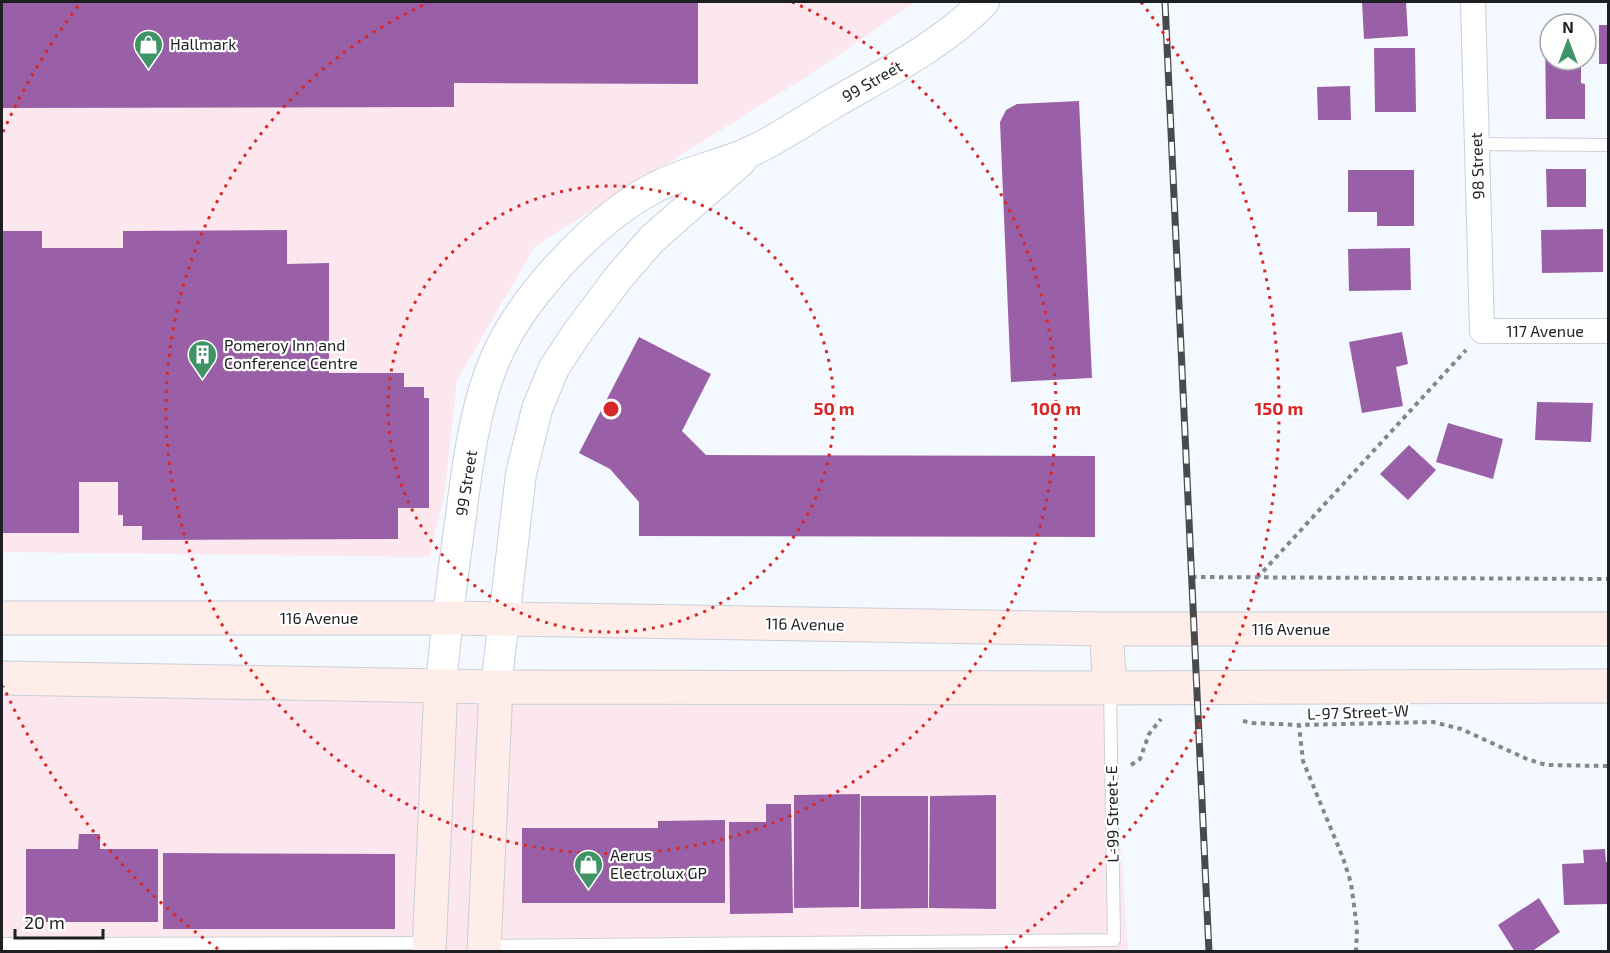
<svg xmlns="http://www.w3.org/2000/svg" width="1610" height="953" font-family="'Exo 2',sans-serif">
<style>
.commercial{fill:#fce7ee}
.building{fill:#9a60a7}
.lines{fill:none;stroke-linecap:round;stroke-linejoin:round}
.service-casing{stroke:#cacfd8;stroke-width:14}
.minor-casing{stroke:#cacfd8;stroke-width:26}
.tertiary-casing{stroke:#cacfd8;stroke-width:32}
.secondary-casing{stroke:#cacfd8;stroke-width:35}
.path{stroke:#83868a;stroke-width:4;stroke-dasharray:4.5 4.5;stroke-linecap:butt}
.service{stroke:#fff;stroke-width:12}
.minor{stroke:#fff;stroke-width:24}
.tertiary{stroke:#fff;stroke-width:30}
.secondary{stroke:#feede8;stroke-width:33}
.rail-casing{stroke:#484a4e;stroke-width:7}
.rail{stroke:#fff;stroke-width:4.5;stroke-dasharray:14;stroke-linecap:butt}
.ring{fill:none;stroke:#d62828;stroke-width:3;stroke-dasharray:3 6}
.labels{text-anchor:middle;stroke-width:4.5;stroke-linejoin:round;paint-order:stroke}
.poi-label{font-size:16px;fill:#1d1f22;stroke:#fff;text-anchor:start}
.street-label{font-size:16px;fill:#1d1f22;stroke:#fff}
.centre{fill:#d62828;stroke:#fff;stroke-width:3}
.ring-label{font-size:18px;text-anchor:middle;font-weight:bold;fill:#d62828;stroke:#fff;stroke-width:4.5;stroke-linejoin:round;paint-order:stroke}
</style>
<rect width="100%" height="100%" fill="#f4f8ff"/>
<path class="commercial" d="M2,2h913l-92,64 -288,180 -78,134 -13,117 -15,60 -427,-5z
M2,678l1108,10 18,263 -1126,1z"/>
<path class="building" d="M2,2h696v82l-244,-1v24l-452,1z
M1362,2h44l2,34 -44,3z
M1599,25h9v39h-9z
M1545,27h5v33h31v23l4,1v35h-39z
M1374,48h41l1,64h-41z
M1350,86l1,34h-33l-1,-33z
M1079,101l13,277 -81,4 -11,-260 6,-12 11,-6z
M1546,169h40v38h-39z
M1348,170h66v56h-37v-14h-29z
M1603,229v43l-61,1 -1,-43z
M287,230v34l42,-1v110h75v14h20v11h5v110h-31v31l-256,1v-14h-19v-11h-5v-33h-39v51h-77v-302h40v17h81v-17z
M1410,248l1,42 -62,1 -1,-42z
M1402,332l6,32 -12,3 7,39 -41,7 -13,-71z
M639,337l72,37 -29,57 24,24 389,1v81l-456,-1v-34l-29,-33 -31,-16z
M1537,402l56,1 -2,39 -56,-2z
M1448,423l55,16 -10,40 -57,-17z
M1409,445l27,25 -28,30 -28,-26z
M860,794l-1,113 -65,1v-113z
M996,795v114l-67,-1 1,-112z
M861,796h67v112l-67,1z
M766,804h25l2,109 -63,1 -1,-92h37z
M725,820v83h-203v-75h136v-7z
M79,834h21v15h58v73h-132v-73h52z
M1605,849l1,13h2v42l-44,1 -2,-41 22,-1 -1,-13z
M163,853l232,1v75h-232z
M1539,898l21,34 -29,20h-16l-17,-27z"/>
<g class="lines">
<defs>
<path id="service" d="M1476,144l132,1
M2,944l426,-1
M485,946l629,-6 -4,-252"/>
<path id="minor" d="M1473,2l9,329h126"/>
<path id="tertiary" d="M441,686c5,-57 12,-114 20,-170 6,-49 14,-109 33,-154 26,-64 102,-145 164,-176 29,-15 64,-21 94,-35 28,-13 55,-32 82,-48 52,-30 108,-58 150,-101
M496,687l25,-213 16,-65 17,-41 23,-35 42,-56 33,-38 89,-78"/>
<path id="secondary" d="M2,618h445l659,11h502
M1106,629l4,59
M2,678l494,9 614,1 498,-2
M429,952l12,-266
M484,952l12,-265"/>
</defs>
<use href="#service" class="service-casing"/>
<use href="#minor" class="minor-casing"/>
<use href="#tertiary" class="tertiary-casing"/>
<use href="#secondary" class="secondary-casing"/>
<path class="path" d="M1192,577l416,2
M1257,578l209,-228
M1243,721l10,2 46,2
M1131,765l9,-6 9,-25 12,-15
M1356,952l1,-24 -6,-45 -8,-25 -40,-97 -4,-36 134,-3 28,7 66,30 19,6 62,1"/>
<use href="#service" class="service"/>
<use href="#minor" class="minor"/>
<use href="#tertiary" class="tertiary"/>
<use href="#secondary" class="secondary"/>
<defs>
<path id="rail" d="M1165,2l44,950"/>
</defs>
<use href="#rail" class="rail-casing"/>
<use href="#rail" class="rail"/>
</g>
<g class="ring">
<circle cx="611" cy="409" r="223"/>
<path d="M792 2A445 445 0 1 1 430 2"/>
<path d="M218 949A668 668 0 0 1 3 686M3 132A668 668 0 0 1 81 2M1141 2A668 668 0 0 1 1004 949"/>
</g>
<defs>
<symbol id="shop-pin" viewBox="-11 -11 22 30"><path d="M0 17L-7.5 6A9.5 9.5 0 1 1 7.5 6Z" fill="#3f9365" stroke="#fff"/><path d="M-5-2.5h2.3a2.7 3.5 0 0 1 5.4 0H5L5.5 6h-11ZM-1.5-2.5h3a1.5 2.3 0 0 0-3 0Z" fill="#fff"/></symbol>
<symbol id="building-pin" viewBox="-11 -11 22 30"><path d="M0 17L-7.5 6A9.5 9.5 0 1 1 7.5 6Z" fill="#3f9365" stroke="#fff"/><path d="M-4-6H4V6H1V3H-1V6H-4ZM-2.5-4.3h1.7v1.8h-1.7ZM.8-4.3h1.7v1.8H.8ZM-2.5-1h1.7V.8h-1.7ZM.8-1h1.7V.8H.8Z" fill="#fff"/></symbol>
</defs>
<g fill-rule="evenodd">
<use href="#shop-pin" x="132" y="28" width="33" height="45"/>
<use href="#building-pin" x="186" y="338" width="33" height="45"/>
<use href="#shop-pin" x="572" y="848" width="33" height="45"/>
</g>
<g class="labels">
<g class="poi-label">
<text x="170" y="50">Hallmark</text>
<text x="224" y="351">Pomeroy Inn and<tspan x="224" dy="18">Conference Centre</tspan></text>
<text x="610" y="861">Aerus<tspan x="610" dy="18">Electrolux GP</tspan></text>
</g>
<g class="street-label">
<text transform="translate(872 81) rotate(-30)" y="6">99 Street</text>
<text transform="translate(1477 166) rotate(-92)" y="6">98 Street</text>
<text x="1545" y="337">117 Avenue</text>
<text transform="translate(466 483) rotate(-81)" y="6">99 Street</text>
<text x="319" y="624">116 Avenue</text>
<text transform="translate(805 624) rotate(1)" y="6">116 Avenue</text>
<text x="1291" y="635">116 Avenue</text>
<text transform="translate(1358 712) rotate(-2)" y="6">L-97 Street-W</text>
<text transform="translate(1112 814) rotate(-91)" y="6">L-99 Street-E</text>
</g>
</g>
<circle cx="611" cy="409" r="9" class="centre"/>
<g class="ring-label">
<text x="834" y="415">50 m</text>
<text x="1056" y="415">100 m</text>
<text x="1279" y="415">150 m</text>
</g>
<rect width="1610" height="953" fill="none" stroke="#1d1f22" stroke-width="6"/>
<g transform="translate(1568 42)"><circle r="28" fill="#ffffff" stroke="#a5a5a7" stroke-width="1.5"/>
<path d="M0-4.5L10 22L0 15L-10 22Z" fill="#3f9365"/>
<text y="-9" font-size="16" font-weight="bold" text-anchor="middle" fill="#1d1f22">N</text>
</g>
<path d="M15 929v9h88v-9" fill="none" stroke="#1d1f22" stroke-width="3"/>
<text x="24" y="929" font-size="18" fill="#1d1f22" stroke="#ffffff" stroke-width="4.5" paint-order="stroke">20 m</text>
</svg>
